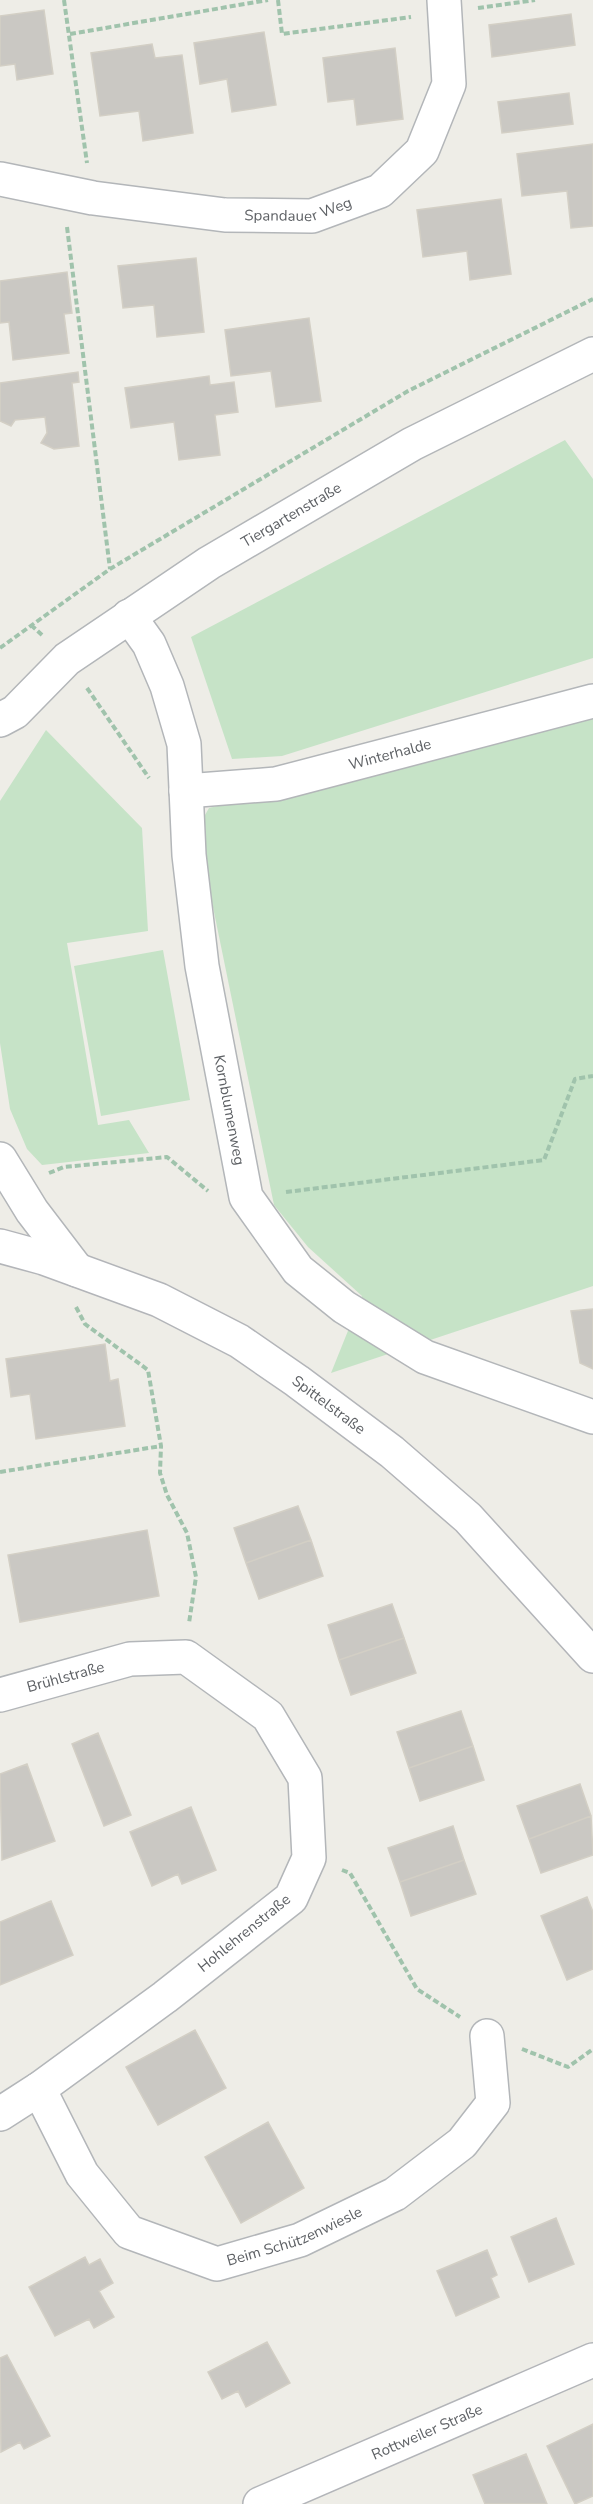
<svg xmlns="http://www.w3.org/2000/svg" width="593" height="2504" font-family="'Nunito Sans',sans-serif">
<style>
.green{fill:#c6e3c7}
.building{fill:#cac8c3;stroke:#d3cfc5;stroke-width:1.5}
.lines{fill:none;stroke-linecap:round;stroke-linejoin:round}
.minor-casing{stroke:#b3b6b9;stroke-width:36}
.tertiary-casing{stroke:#b3b6b9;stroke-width:36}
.secondary-casing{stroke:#b3b5b9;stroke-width:36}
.path{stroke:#a0c3ac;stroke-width:4;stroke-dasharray:6 3;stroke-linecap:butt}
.minor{stroke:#fff;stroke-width:33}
.tertiary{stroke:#fff;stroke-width:33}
.secondary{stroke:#fff;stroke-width:33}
.labels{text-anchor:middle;stroke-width:4.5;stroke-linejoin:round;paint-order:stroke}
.street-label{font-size:15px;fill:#5e6165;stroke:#fff}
</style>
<rect width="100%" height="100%" fill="#eeede7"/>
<path class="green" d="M565,440l28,39v179l-311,98 -50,3 -41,-122z
M593,712v574l-262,87 31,-77 -54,-49 -34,-42 -77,-376 12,-21z
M46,730l96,98 6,103 -81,12 31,182 31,-5 20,33 -107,12 -15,-16 -17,-40 -10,-66v-242z
M163,950l27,150 -89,16 -27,-150z"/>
<path class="building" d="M44,10l9,64 -36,6 -2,-16 -15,2v-50z
M571,14l4,31 -83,12 -3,-32z
M264,32l12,73 -44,7 -5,-33 -27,5 -6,-41z
M152,44l3,14 27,-3 11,78 -50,8 -4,-30 -39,5 -9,-63z
M395,48l8,71 -46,6 -3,-26 -26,3 -5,-44z
M569,93l4,31 -71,9 -4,-31z
M593,144v82l-22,2 -4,-37 -45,5 -5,-42z
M501,199l10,75 -41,6 -3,-29 -44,6 -6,-47z
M196,258l8,74 -47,5 -3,-32 -31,3 -5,-42z
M67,272l5,41 -8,1 5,39 -56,7 -4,-38 -9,1v-42z
M309,318l12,83 -45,6 -5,-36 -40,5 -6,-46z
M78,372l1,10 -7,1 7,63 -25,3 -13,-6 6,-10 -2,-16 -30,3 -4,6 -11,-5v-38z
M209,376l1,9 24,-3 4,30 -23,3 5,40 -41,5 -5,-38 -43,6 -6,-40z
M593,1309v60l-13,-6 -9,-52z
M105,1344l5,37 8,-2 7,47 -89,13 -6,-45 -19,3 -5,-38z
M298,1506l13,34 -65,23 -12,-35z
M147,1530l12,66 -139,26 -12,-67z
M311,1540l12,36 -64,23 -13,-36z
M392,1604l12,34 -65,22 -11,-35z
M404,1638l12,35 -65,22 -12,-35z
M461,1711l12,35 -64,22 -12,-36z
M98,1733l33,82 -27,11 -32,-82z
M473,1746l11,34 -64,21 -11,-33z
M27,1764l28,77 -53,19 -2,-86z
M580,1784l11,32 -62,23 -12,-33z
M191,1807l25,63 -34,14 -4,-10 -26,12 -22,-54z
M591,1816l2,39 -52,18 -12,-34z
M453,1826l11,34 -64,22 -12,-34z
M464,1860l12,34 -65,22 -11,-34z
M587,1897l6,15v57l-26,11 -26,-64z
M51,1901l22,54 -73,30v-63z
M195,2030l31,58 -68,37 -32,-58z
M268,2122l36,66 -63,35 -36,-66z
M556,2218l18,46 -45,18 -18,-45z
M487,2250l10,25 -6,3 8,19 -43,19 -19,-45z
M85,2257l4,8 11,-6 13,24 -14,8 15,26 -20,11 -5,-9 -34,17 -26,-49z
M267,2342l23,41 -44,24 -8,-16 -16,8 -14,-27z
M7,2355l43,81 -26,13 -4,-7 -19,10 -1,-94z
M593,2424v72l-18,8 -28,-58z
M526,2454l21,50h-62l-12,-29z"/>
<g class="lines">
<defs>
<g id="minor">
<path id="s1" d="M0,179l93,19 132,17 87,1 68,-25 42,-40 27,-67 -5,-84"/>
<path id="s2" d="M129,616l20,28 18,42 17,58 5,111 13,111 44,231 52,73 46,37 81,50 168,60"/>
<path id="s3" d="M0,720l15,-8 52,-53 142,-96 203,-119 181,-90"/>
<path id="s4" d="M186,791l90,-7 317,-83"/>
<path id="s5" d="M0,1695l130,-36 56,-2 82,59 37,62 4,80 -18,40 -126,99 -126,92 -39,25"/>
<path id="s6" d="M39,2089l43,85 47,58 88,32 83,-24 95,-46 67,-51 31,-40 -6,-67"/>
</g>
<path id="tertiary" d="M0,1159l32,52 45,59"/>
<g id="secondary">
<path id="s7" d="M0,1246l44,12 115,42 80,41 58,40 95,71 76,66 125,138"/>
<path id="s8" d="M260,2504l333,-144"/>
</g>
</defs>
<use href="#minor" class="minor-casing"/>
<use href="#tertiary" class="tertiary-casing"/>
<use href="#secondary" class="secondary-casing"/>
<path class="path" d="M64,0l23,163
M278,0l4,34 129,-17
M478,8l57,-8
M70,34l198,-34
M67,227l43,342
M31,625l11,10
M0,648l110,-79 298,-178 185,-92
M87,688l62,90
M49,1173l15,-6 103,-10 41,34
M286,1192l258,-32 31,-81 18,-3
M76,1307l9,17 63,46 13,76 -1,27 7,22 20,38 9,44 -7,46
M0,1472l161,-26
M342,1870l8,3 67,116 43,28
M522,2049l46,18 25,-18"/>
<use href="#minor" class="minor"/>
<use href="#tertiary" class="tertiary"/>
<use href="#secondary" class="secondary"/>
</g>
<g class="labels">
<g class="street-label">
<text dy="5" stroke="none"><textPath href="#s1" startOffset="302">Spandauer Weg</textPath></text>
<text dy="5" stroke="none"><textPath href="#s3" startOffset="358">Tiergartenstraße</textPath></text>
<text dy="5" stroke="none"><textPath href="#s4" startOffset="208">Winterhalde</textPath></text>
<text dy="5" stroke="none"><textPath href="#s2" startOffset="510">Kornblumenweg</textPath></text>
<text dy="5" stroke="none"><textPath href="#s7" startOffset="368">Spittelstraße</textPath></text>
<text dy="5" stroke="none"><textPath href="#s5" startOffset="68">Brühlstraße</textPath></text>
<text transform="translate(244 1933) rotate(-39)" y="5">Hohlehrenstraße</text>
<text dy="5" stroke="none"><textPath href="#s6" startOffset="346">Beim Schützenwiesle</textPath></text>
<text dy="5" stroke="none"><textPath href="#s8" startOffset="182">Rottweiler Straße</textPath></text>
</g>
</g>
</svg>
